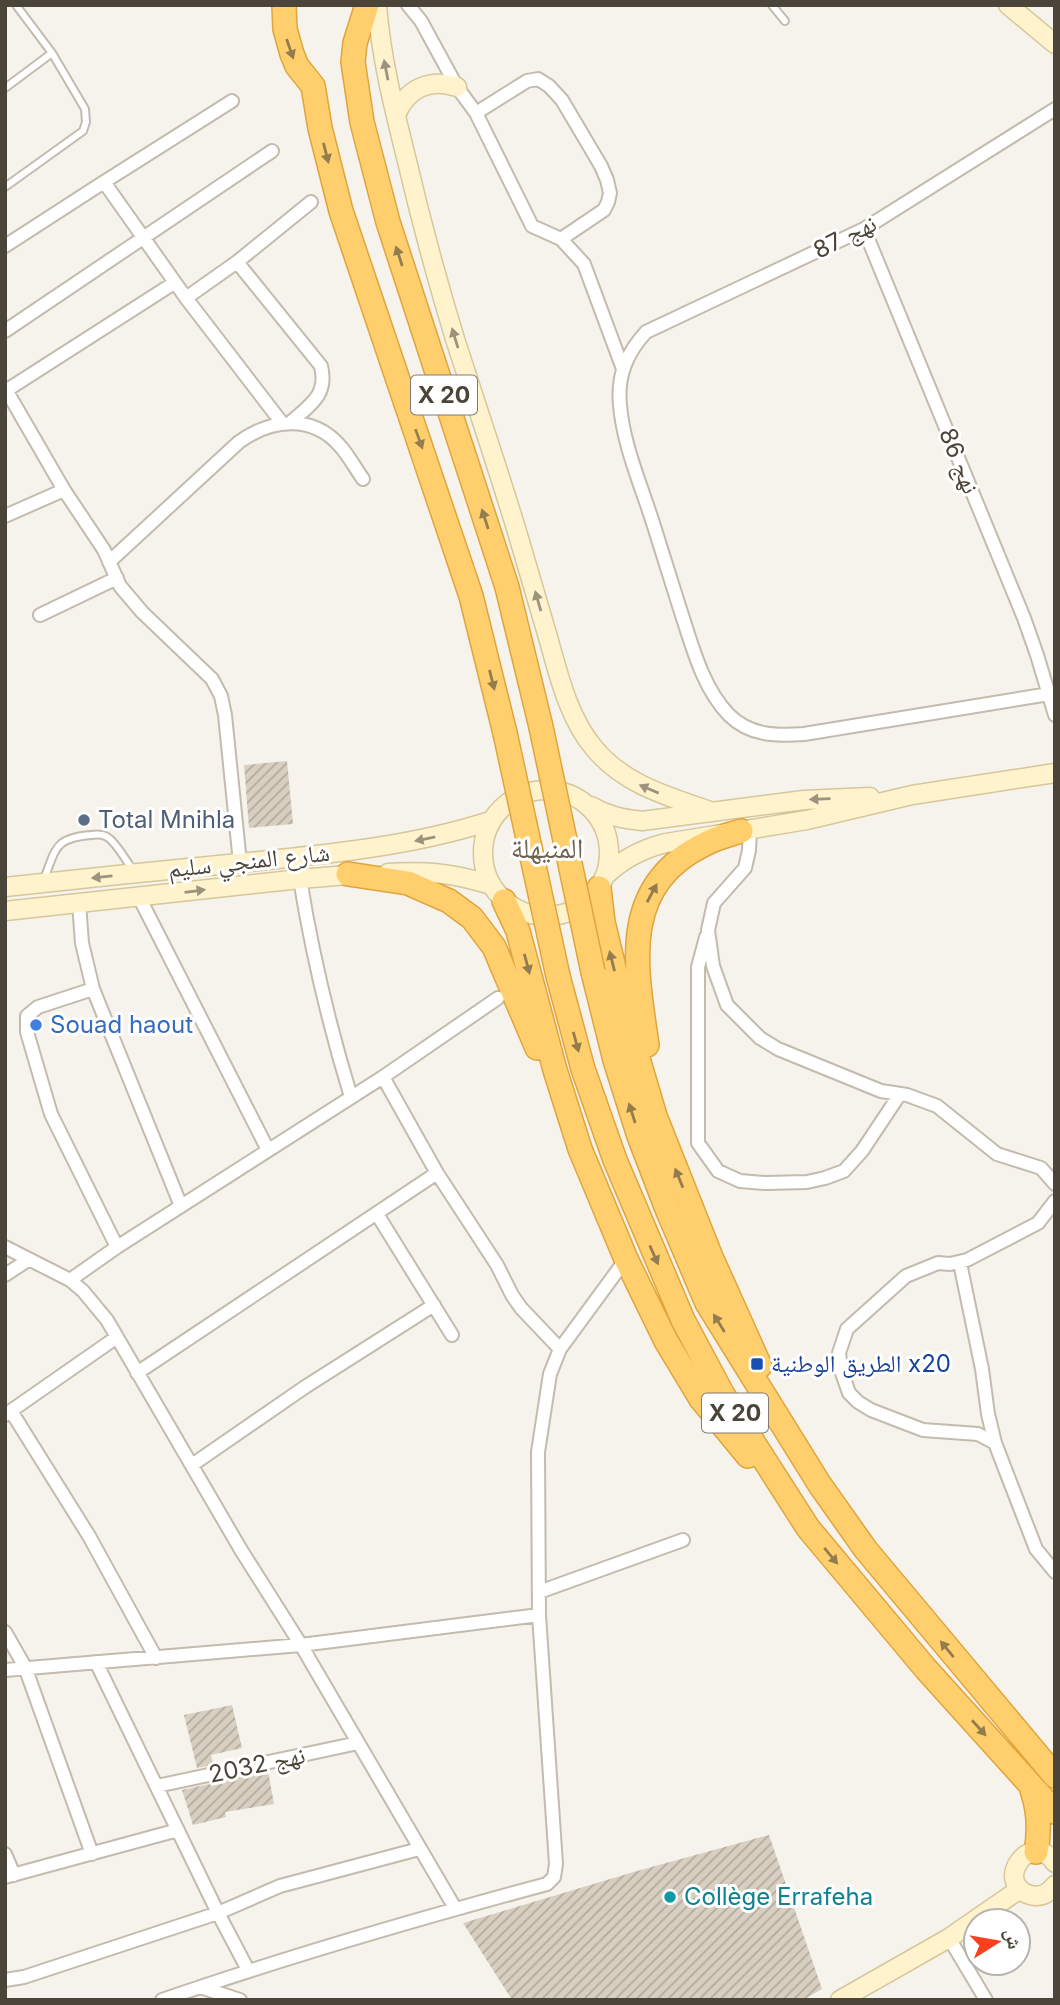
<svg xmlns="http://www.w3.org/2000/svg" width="1060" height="2005" font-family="Inter,'Noto Naskh Arabic',sans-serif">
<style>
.building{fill:url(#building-hatch)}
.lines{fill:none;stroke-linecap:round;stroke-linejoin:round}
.lane-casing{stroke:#c2bbae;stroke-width:10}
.street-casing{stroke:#c2bbae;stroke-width:16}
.secondary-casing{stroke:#d6c79b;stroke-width:21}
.highway-casing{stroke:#e0a43c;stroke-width:26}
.lane{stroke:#fff;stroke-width:6}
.street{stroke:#fff;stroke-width:12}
.secondary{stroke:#fff3cd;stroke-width:18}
.highway{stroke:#ffcf6e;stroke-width:23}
.highway-bridge-casing{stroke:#e0a43c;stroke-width:26;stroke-linecap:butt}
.highway-bridge{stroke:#ffcf6e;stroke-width:23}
.oneway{fill:#937c4e}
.oneway2{fill:#9c937c}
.service-dot{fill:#5c6f8a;stroke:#fff;stroke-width:2.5}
.shop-dot{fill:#3f7fe0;stroke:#fff;stroke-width:2.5}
.transit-dot{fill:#1a4fb4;stroke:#fff;stroke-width:2.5}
.culture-dot{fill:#0f9aa8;stroke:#fff;stroke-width:2.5}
.labels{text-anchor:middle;stroke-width:6;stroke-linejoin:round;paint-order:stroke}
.shield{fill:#fff;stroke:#817c74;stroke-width:2}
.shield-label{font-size:23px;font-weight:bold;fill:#4b4439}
.street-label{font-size:24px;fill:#4b4439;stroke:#fff}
.service-label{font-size:24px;fill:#4e5e75;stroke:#fff;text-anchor:start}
.shop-label{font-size:24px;fill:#366cbe;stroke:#fff;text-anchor:start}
.transit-label{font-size:24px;fill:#164399;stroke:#fff;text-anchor:start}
.culture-label{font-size:24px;fill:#0d838f;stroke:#fff;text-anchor:start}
.quarter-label{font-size:28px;fill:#6e6250;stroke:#fff}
</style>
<defs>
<pattern id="building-hatch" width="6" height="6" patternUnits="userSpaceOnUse" patternTransform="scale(1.75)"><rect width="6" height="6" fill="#d8cfc1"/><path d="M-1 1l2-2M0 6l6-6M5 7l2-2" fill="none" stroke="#b1aa9e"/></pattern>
</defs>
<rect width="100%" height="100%" fill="#f6f3ec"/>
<path class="building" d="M287,761l6,63 -44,4 -5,-63z
M232,1705l10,43 -31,7 2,10 -16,3 -13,-53z
M268,1771l6,33 -49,8 1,5 -33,8 -11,-35z
M769,1835l53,154 -19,11h-291l-49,-77 174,-52z"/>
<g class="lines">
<defs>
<path id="lane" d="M772,5l13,16
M5,88l47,-35
M5,187l78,-56 3,-9 -1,-13 -33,-56 -36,-48
M44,879c12,-30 10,-41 47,-44 8,-1 14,-1 20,5 9,9 16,22 23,32"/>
<path id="street" d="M408,5l13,16 36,66 19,26 56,113 29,13 23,25 39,105
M476,113l51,-32 11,-2 11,7 13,14 39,66 6,14 3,13 -2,9 -4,8 -43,29
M104,182l128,-81
M864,229l160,389 13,37 18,60
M5,246l99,-64 82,116 96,125
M237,262l84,104c7,29 -10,38 -30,56
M186,298l51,-36 74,-60
M5,331l267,-180
M5,388l59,102 40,60 16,36 22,26 70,67 9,17 4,19 15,148
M7,390l167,-107
M5,516l59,-26
M109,562l130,-120c32,-23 73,-28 101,4 9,10 15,22 23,33
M40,615l77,-37
M1049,694l-245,40c-27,2 -54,2 -75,-19 -27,-28 -37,-70 -49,-106 -9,-29 -18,-58 -27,-86 -12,-38 -30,-79 -33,-118 -3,-30 7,-52 26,-73l218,-103 191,-120
M750,829l-1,21 -4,18 -31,35 -6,27 5,36 14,39 33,33 18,11 103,42 26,4 30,11 60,48 44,14 14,16
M300,879c12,74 29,146 51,218
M139,897l129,253
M79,903l3,40 11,46 88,217
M706,937l-8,30v176l20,28 22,10 25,2 42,-1 18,-4 19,-7 18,-20 38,-57
M93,989l-55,18 -11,9v16l24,82 66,133
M383,1077l54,96 60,92 15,30 9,13 39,41
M377,1214l75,121
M5,1247l65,33 13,11 24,29 134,230 60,95 154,263
M960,1263l22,106 6,45 7,29 41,106 19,23
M5,1275l23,-15
M70,1280l47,-33 266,-170 115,-79
M137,1373l300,-200
M11,1411l78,125 67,122
M5,1415l112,-78
M995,1443l-17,-9 -55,-4 -52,-20 -13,-8 -9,-9 -8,-23 -2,-17 8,-24 59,-53 32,-13 12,1 17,-4 71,-37 17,-22
M192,1465l113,-78 129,-82
M539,1592l144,-52
M5,1632l20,35 67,187
M96,1662l122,251 30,57
M5,1670l296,-25 238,-30
M157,1786l201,-43
M5,1854l9,21
M5,1877l173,-47
M949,1938l37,62
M5,1980l19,-3 194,-64 62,-27 139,-37
M200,1987l40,13
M162,2000c127,-44 255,-81 385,-116l7,-7 2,-13 -17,-249 -1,-163 12,-78 10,-25 66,-90"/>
<path id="secondary" d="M377,5c4,53 17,104 30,156 14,60 30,119 48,178 20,62 41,124 60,186 10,34 20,68 30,102 12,40 21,88 49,121 30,37 76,49 119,64
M1008,5l47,39
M396,115c11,-27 34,-37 61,-28
M483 853a63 63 0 1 1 126 0a63 63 0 1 1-126 0Z
M591,806c17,10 32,13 51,15l162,-21 66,-3
M388,873c40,-2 65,0 103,12
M604,877c18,-18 37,-28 62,-34l141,-23 105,-25 143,-22
M5,887c81,-9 163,-17 244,-25 81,-8 164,-16 241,-41
M5,911l295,-32 60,-5
M1055,1863c-24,-35 -63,20 -25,32 11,3 19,-2 25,-10
M840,2000l109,-62 71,-49"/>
<path id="highway" d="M284,5l1,24 7,25 5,12 16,20 7,42 21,83 130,385 34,137
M367,5l-12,38 -2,19 9,60 26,100 119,365 34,140
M348,874l60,9 41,18 23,17 22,29 43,101
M599,888l4,34 23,96 29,98 56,141 49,109
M504,901l14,30 37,139 25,79 46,110 40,82 35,58 47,57
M593,972l22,88 24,76 28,73 40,94 113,182 46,65 189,226
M558,976l25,93 32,91 68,160 40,75 85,133 118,141 129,143
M647,1045c-11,-77 -29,-159 58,-201 11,-6 24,-9 36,-13
M1032,1790c7,20 8,40 4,62"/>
</defs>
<use href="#lane" class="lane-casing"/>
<use href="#street" class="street-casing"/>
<use href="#secondary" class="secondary-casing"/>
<use href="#highway" class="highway-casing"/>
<use href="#lane" class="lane"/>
<use href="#street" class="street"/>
<use href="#secondary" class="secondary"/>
<use href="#highway" class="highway"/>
<defs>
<path id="highway-bridge" d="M541,727l52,245
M505,733l53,243"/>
</defs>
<use href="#highway-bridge" class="highway-bridge-casing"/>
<use href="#highway-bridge" class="highway-bridge"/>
</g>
<defs><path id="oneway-solid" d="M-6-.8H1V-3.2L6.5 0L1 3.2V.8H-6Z" transform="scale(1.75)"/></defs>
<g class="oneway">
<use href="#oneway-solid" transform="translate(290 49) rotate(71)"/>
<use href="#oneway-solid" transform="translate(326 153) rotate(76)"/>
<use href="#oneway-solid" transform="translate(399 256) rotate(-108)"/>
<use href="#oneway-solid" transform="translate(419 439) rotate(70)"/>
<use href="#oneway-solid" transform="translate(485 519) rotate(-108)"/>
<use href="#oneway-solid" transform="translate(492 680) rotate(76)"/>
<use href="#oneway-solid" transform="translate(652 893) rotate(-62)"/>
<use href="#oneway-solid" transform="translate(612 961) rotate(-104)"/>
<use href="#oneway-solid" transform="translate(527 964) rotate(75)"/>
<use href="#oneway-solid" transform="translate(576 1042) rotate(75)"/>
<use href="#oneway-solid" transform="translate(632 1113) rotate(-108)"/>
<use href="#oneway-solid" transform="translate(679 1178) rotate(-112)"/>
<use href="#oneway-solid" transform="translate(654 1255) rotate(66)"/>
<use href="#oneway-solid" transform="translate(719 1323) rotate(-122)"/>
<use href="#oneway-solid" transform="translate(831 1556) rotate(50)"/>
<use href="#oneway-solid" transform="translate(947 1649) rotate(-129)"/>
<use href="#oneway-solid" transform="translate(979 1728) rotate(48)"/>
</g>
<g class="oneway2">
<use href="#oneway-solid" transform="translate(386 70) rotate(-101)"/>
<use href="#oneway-solid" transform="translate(455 338) rotate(-107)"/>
<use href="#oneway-solid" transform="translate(538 601) rotate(-106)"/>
<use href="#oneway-solid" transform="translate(649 789) rotate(-157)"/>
<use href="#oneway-solid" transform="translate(820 799) rotate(178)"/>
<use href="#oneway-solid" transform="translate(425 839) rotate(168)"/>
<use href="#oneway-solid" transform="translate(102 877) rotate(174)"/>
<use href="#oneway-solid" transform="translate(195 891) rotate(-7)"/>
</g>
<circle class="service-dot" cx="84" cy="820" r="7"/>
<circle class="shop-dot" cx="36" cy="1025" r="7"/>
<rect class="transit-dot" x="750" y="1357" width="14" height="14" rx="3.5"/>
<circle class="culture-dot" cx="670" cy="1897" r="7"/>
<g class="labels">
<g class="shield">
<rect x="411" y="375.5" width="66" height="39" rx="5"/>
<rect x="702" y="1393.5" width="66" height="39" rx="5"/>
</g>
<g class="shield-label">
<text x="444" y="403">X 20</text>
<text x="735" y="1421">X 20</text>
</g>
<g class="street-label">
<text transform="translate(845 237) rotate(-27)" y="8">نهج 87</text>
<text transform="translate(959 461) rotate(68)" y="8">نهج 86</text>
<text transform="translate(249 861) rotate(-6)" y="8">شارع المنجي سليم</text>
<text transform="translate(257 1765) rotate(-12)" y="8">نهج 2032</text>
</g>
<g class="service-label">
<text x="98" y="828">Total Mnihla</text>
</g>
<g class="shop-label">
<text x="50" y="1033">Souad haout</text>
</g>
<g class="transit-label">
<text x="771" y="1372">الطريق الوطنية x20</text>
</g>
<g class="culture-label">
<text x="684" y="1905">Collège Errafeha</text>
</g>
<g class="quarter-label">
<text x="547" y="858">المنيهلة</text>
</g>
</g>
<rect width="1060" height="2005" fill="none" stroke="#4b4439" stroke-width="14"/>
<g transform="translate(997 1942) rotate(79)"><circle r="33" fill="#ffffff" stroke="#b7b4b0" stroke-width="2"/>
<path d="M0-5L12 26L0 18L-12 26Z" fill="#fc3f1d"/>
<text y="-10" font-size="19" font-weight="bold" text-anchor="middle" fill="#4b4439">ش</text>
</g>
</svg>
